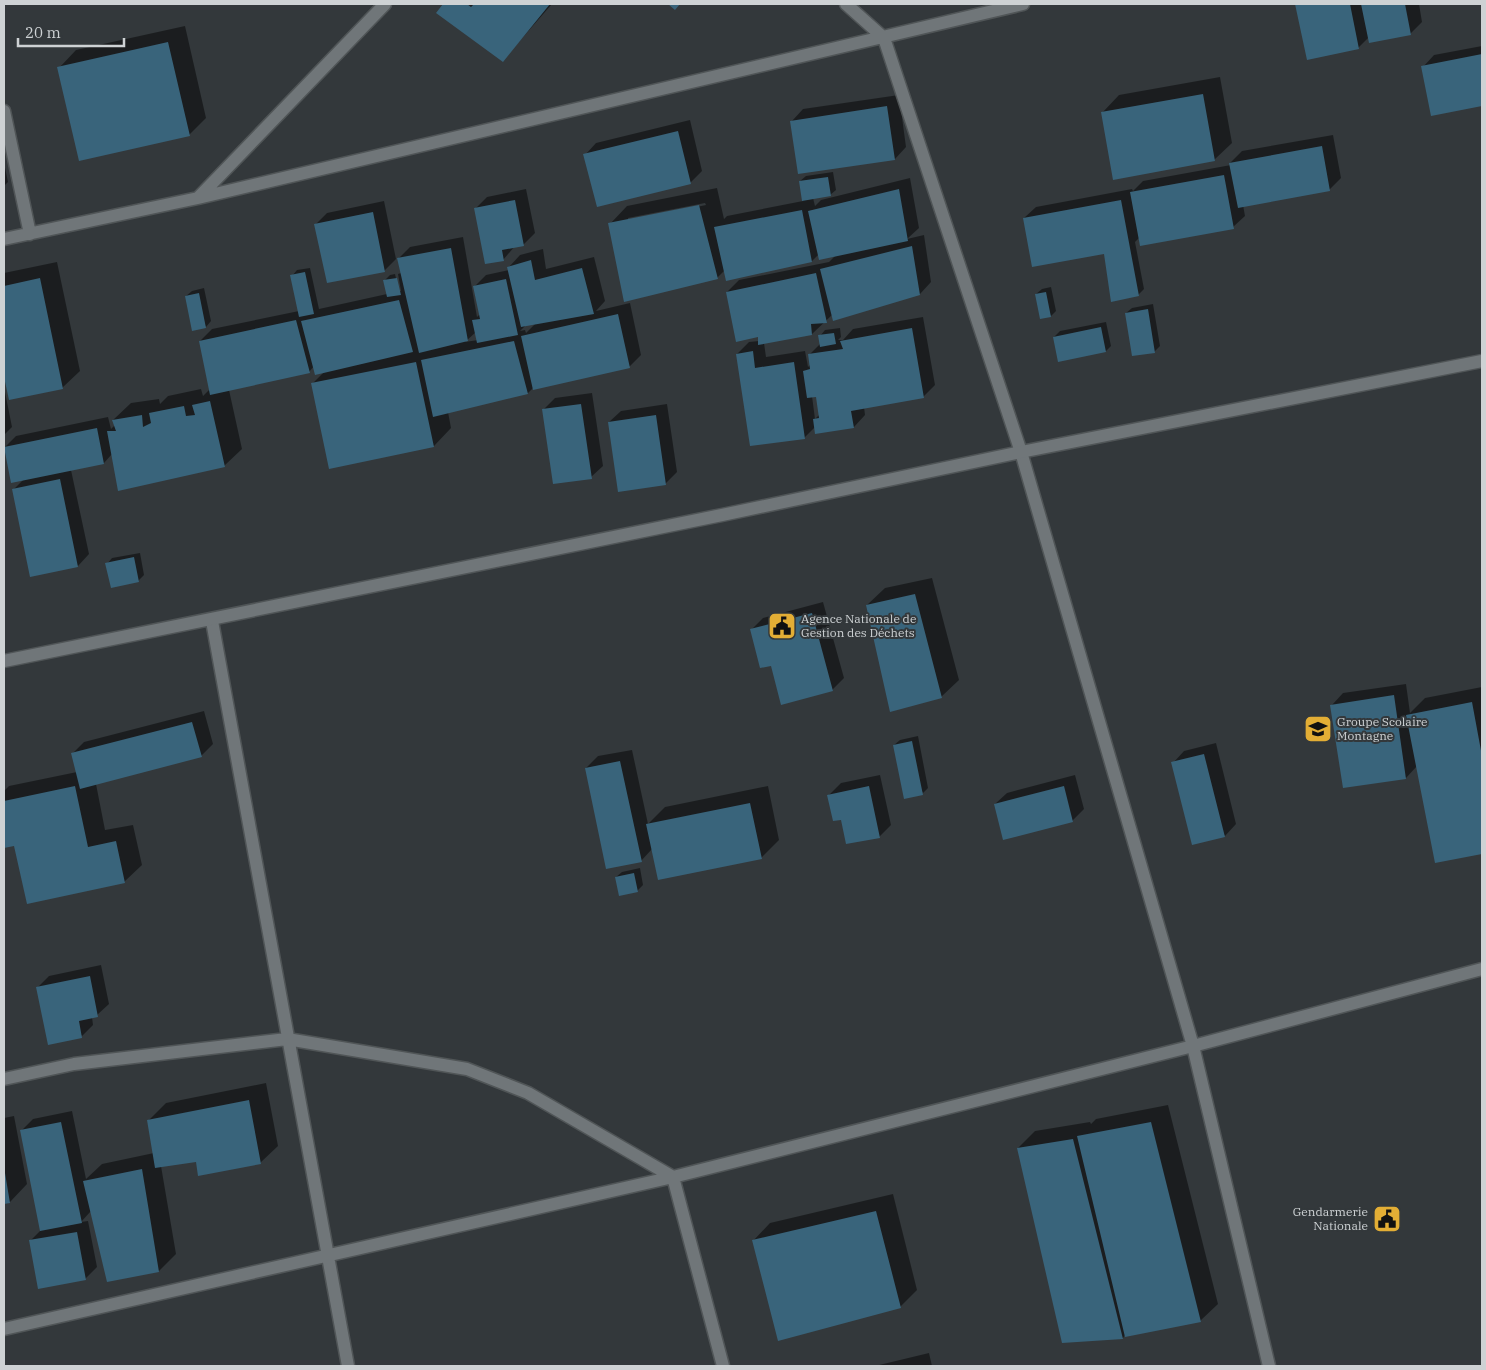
<svg xmlns="http://www.w3.org/2000/svg" width="1486" height="1370" font-family="'IBM Plex Serif',serif">
<style>
.shadow{fill:#0007;fill-rule:evenodd}
.building{fill:#39647b}
.lines{fill:none;stroke-linecap:round;stroke-linejoin:round}
.minor-casing{stroke:#505557;stroke-width:15}
.tertiary-casing{stroke:#505557;stroke-width:15}
.minor{stroke:#707679;stroke-width:12}
.tertiary{stroke:#707679;stroke-width:12}
.labels{text-anchor:middle;stroke-width:4;stroke-linejoin:round;paint-order:stroke}
.poi-label{font-size:12px;fill:#ced2d4;stroke:#33383b;text-anchor:start}
</style>
<rect width="100%" height="100%" fill="#33383b"/>
<path class="shadow" d="M444,4h108l-49,56 -65,-47z
M1296,4h123l3,18 -12,12 -41,3 -11,11 -50,10z
M185,26l21,92 -17,17 -130,-67 17,-18z
M1482,46v59l-50,10 -9,-48 11,-12z
M1220,77l12,66 -18,17 -112,-47 17,-18z
M899,95l7,52 -11,12 -103,-38 11,-12z
M690,120l12,51 -11,11 -106,-27 11,-12z
M1333,135l8,43 -11,11 -87,16 2,11 -12,11 -94,11 -4,4 9,47 -6,6 -33,-43 -81,-34 12,-11 96,-18 1,2 10,-10 88,-16 -1,-2 12,-12z
M4,163l4,19 -4,4z
M833,172l3,18 -6,5 -17,3 2,8 6,-6 89,-22 9,50 -12,11 17,-4 7,47 -11,12 -88,21 -20,19 -48,9 2,14 39,-6 3,16 3,-3 -2,-9 12,-12 -1,-7 5,-6 15,-2 1,9 -3,3h5l10,-11 70,-12 12,68 -12,12 -59,10 1,8 -11,12h-39l-11,11 -67,-84 12,-12 10,-1v-6l-32,-43 12,-12 90,-18 7,-7 -17,-1 -7,7 -87,9 -8,8 -107,-54 17,-18 90,-18 7,31 3,-3 76,-15 -3,-20 6,-5zM705,203l1,2 -78,16v-3zM817,395l3,19 -5,5 -3,-23z
M526,189l9,44 -11,11 -9,2 -12,14 -28,-51 12,-12z
M384,201l12,58 -12,12 -68,-47 11,-11z
M463,237l14,80 3,-3 -6,-27 12,-12 23,-5v-3l11,-12 23,-6 3,20 48,-12 11,44 -9,10 34,-8 11,52 -11,11 -96,21 -6,6 -80,19 3,16 -17,18 -121,-63 12,-12 -11,-5 -5,6 -80,18 13,59 -18,17 -112,-12 -8,9 -33,7 18,84 -11,12 -65,-76 10,-10 -18,-33 11,-11 92,-19 3,12 4,-4 -2,-5 18,-17 28,-4 1,5 8,-8 33,-7 2,7 7,-7 -10,-48 12,-12 87,-18 -7,-35 5,-6 13,-2 9,41 68,-15 -2,-14 5,-5 5,-1 4,17h2l-3,-17 3,-1 -3,-14 12,-12zM535,324l-9,9 -1,-3 -5,1 6,-6zM476,332l2,8 -13,2z
M57,262l23,109 -18,17 -52,11 -6,-28v-98z
M1051,287l5,24 -5,5 -15,-22 6,-5z
M204,288l7,33 -5,6 -20,-31 6,-5z
M1153,304l7,42 -6,6 -28,-39 6,-5z
M1106,322l5,24 -5,5 -52,-14 6,-6z
M4,387l8,40 -8,8z
M592,393l11,73 -12,11 -48,-67 12,-12z
M667,404l10,68 -12,12 -56,-62 12,-11z
M140,553l4,22 -6,6 -31,-17 5,-6z
M932,578l27,102 -18,17 -74,-92 18,-17z
M823,602l21,76 -12,12 -81,-60 12,-12z
M1406,684l4,29 15,-15 57,-11v165l-46,9 -19,-95 -11,12 -74,-73 11,-12z
M204,711l9,33 -12,12 -105,28 9,46 28,-5 9,40 -18,17 -109,-37 -11,2v-56l5,-5 68,-14 -5,-18 12,-12z
M918,736l10,52 -5,5 -29,-48 6,-5z
M1216,743l20,81 -11,12 -52,-73 11,-12z
M632,750l16,74 17,-17 103,-21 11,54 -18,18 -109,-9 -11,12 -55,-93 12,-12z
M880,775l11,50 -12,12 -50,-42 12,-12z
M1075,775l9,34 -12,12 -77,-17 12,-11z
M640,868l3,17 -6,6 -21,-14 6,-5z
M101,965l8,39 -12,11 -5,2 1,8 -11,11 -44,-49 11,-11z
M266,1083l12,63 -18,17 -63,-2 -36,5 15,88 -17,17 -68,-60 -10,11 7,-1 9,46 -12,12 -55,-38 11,-11 -20,-99 12,-12 39,-8 14,68 16,-15 52,-11 -5,-33 17,-17z
M1168,1105l50,199 -18,17 -75,14 -2,3 -60,3 -45,-193 17,-17 55,-9 1,2 5,-5z
M14,1116l13,68 -17,18 -6,1v-85z
M893,1194l24,96 -17,17 -147,-66 17,-18z
M929,1353l3,13h-57z"/>
<path class="building" d="M443,4h24l4,3 3,-3h76l-47,58 -67,-49z
M668,4h12l-5,6z
M1295,4h55l9,45 -52,11z
M1361,4h44l6,31 -42,8z
M168,42l22,94 -111,25 -22,-94z
M1482,54v52l-51,10 -10,-50z
M1203,94l12,67 -102,19 -12,-68z
M887,106l8,54 -97,14 -8,-53z
M678,131l13,53 -94,23 -14,-53z
M1322,146l8,45 -92,17 -9,-45z
M1224,175l10,54 -94,17 -10,-54z
M828,177l3,19 -29,5 -3,-20z
M899,189l9,52 -89,19 -11,-49z
M515,200l9,46 -22,4 2,11 -19,3 -11,-56z
M1121,200l18,96 -28,6 -7,-48 -72,13 -9,-49z
M699,205l19,74 -94,23 -16,-79z
M802,210l10,52 -86,19 -12,-54z
M373,212l12,60 -58,11 -13,-59z
M912,246l8,49 -87,26 -13,-52z
M451,248l17,93 -49,12 -22,-95z
M531,260l4,20 47,-12 12,46 -73,13 -14,-60z
M305,272l9,42 -15,3 -9,-42z
M816,273l11,50 -16,1 1,11 -54,10v-8l-22,5 -10,-50z
M40,278l23,111 -54,11 -5,-23v-91z
M397,278l4,17 -14,2 -4,-17z
M506,279l12,56 -41,8 -5,-23 8,-1 -7,-33z
M1046,292l5,25 -11,2 -5,-25z
M199,293l7,35 -14,3 -7,-35z
M399,300l14,52 -98,23 -14,-54z
M1148,309l7,44 -23,3 -7,-43z
M618,314l12,54 -97,22 -12,-54z
M296,320l14,53 -100,22 -11,-54z
M1101,327l5,25 -48,10 -5,-25z
M912,328l12,70 -73,13 3,17 -39,6 -2,-15 6,-1 -3,-21 -9,1 -4,-27 7,-2 -2,-15 35,-5 -3,-8z
M834,333l2,11 -16,3 -2,-12z
M514,341l14,53 -95,23 -12,-57z
M753,351l2,17 39,-6 11,77 -55,7 -14,-92z
M416,362l18,85 -105,22 -18,-86z
M210,401l15,66 -107,24 -11,-60h9l-4,-11 30,-5 1,12 8,-4 -2,-10 35,-7 2,10 9,-1 -3,-10z
M581,404l11,75 -39,5 -11,-75z
M656,415l10,70 -48,7 -10,-70z
M97,428l7,36 -93,19 -7,-36z
M60,479l18,88 -48,10 -18,-88z
M134,557l5,25 -28,6 -6,-25z
M915,594l27,104 -52,14 -24,-107z
M812,613l21,78 -52,14 -10,-39 -11,2 -10,-39z
M1394,695l12,84 -63,9 -13,-83z
M1472,702l10,54v98l-47,9 -29,-148z
M192,722l10,35 -122,32 -9,-36z
M912,741l11,54 -19,4 -11,-54z
M1204,754l21,83 -33,8 -21,-83z
M620,761l22,101 -36,7 -21,-101z
M75,786l13,61 28,-6 9,42 -98,21 -13,-58 -10,2v-47z
M869,786l11,52 -34,6 -5,-24 -8,1 -6,-26z
M1064,786l9,36 -70,18 -9,-36z
M750,803l12,56 -104,21 -12,-56z
M634,873l4,19 -19,4 -4,-19z
M90,976l8,41 -19,4 3,17 -34,7 -12,-58z
M249,1100l12,64 -63,12 -2,-14 -41,6 -8,-48z
M61,1122l21,101 -42,8 -20,-101z
M1151,1122l50,200 -76,15 -48,-201z
M1073,1139l50,200 -61,4 -45,-195z
M142,1169l17,103 -52,10 -24,-101z
M5,1173l5,30 -6,1v-30z
M876,1211l25,97 -123,33 -26,-101z
M77,1232l9,48 -48,9 -9,-49z"/>
<g class="lines">
<defs>
<path id="minor" d="M846,4l38,34 137,414 172,594 76,320
M4,111l26,123
M198,198l187,-194
M4,239l194,-41 825,-194
M212,621l136,745
M4,1079l70,-15 213,-25 180,30 61,24 145,84 50,189
M4,1329l669,-152 520,-131 289,-77"/>
<path id="tertiary" d="M4,661l718,-146 299,-63 461,-91"/>
</defs>
<use href="#minor" class="minor-casing"/>
<use href="#tertiary" class="tertiary-casing"/>
<use href="#minor" class="minor"/>
<use href="#tertiary" class="tertiary"/>
</g>
<defs>
<symbol id="civic-square" viewBox="-11 -11 22 22"><rect x="-9" y="-9" width="18" height="18" rx="4" fill="#e3ae35" stroke="#33383b"/><path d="M-.6-6.5H3V-4.5H.6V-3L4-1V1h2V6H-6V1h2V-1L-.6-3ZM-1.2 2.5V6h2.4V2.5Z" fill="#111"/></symbol>
<symbol id="school-square" viewBox="-11 -11 22 22"><rect x="-9" y="-9" width="18" height="18" rx="4" fill="#e3ae35" stroke="#33383b"/><path d="M0-5L7-2L0 1L-7-2ZM-4 1L0 2.5L4 1V4Q0 6-4 4Z" fill="#111"/></symbol>
</defs>
<g fill-rule="evenodd">
<use href="#civic-square" x="766" y="610" width="32" height="32"/>
<use href="#school-square" x="1302" y="713" width="32" height="32"/>
<use href="#civic-square" x="1371" y="1203" width="32" height="32"/>
</g>
<g class="labels">
<g class="poi-label">
<text x="801" y="623">Agence Nationale de<tspan x="801" dy="14">Gestion des Déchets</tspan></text>
<text x="1337" y="726">Groupe Scolaire<tspan x="1337" dy="14">Montagne</tspan></text>
<text x="1368" y="1216" text-anchor="end">Gendarmerie<tspan x="1368" dy="14">Nationale</tspan></text>
</g>
</g>
<rect width="1486" height="1370" fill="none" stroke="#ced2d4" stroke-width="10"/>
<path d="M18 38v8h106v-8" fill="none" stroke="#ced2d4" stroke-width="2.5"/>
<text x="25" y="38" font-size="15" fill="#ced2d4" stroke="#33383b" stroke-width="4" paint-order="stroke">20 m</text>
</svg>
